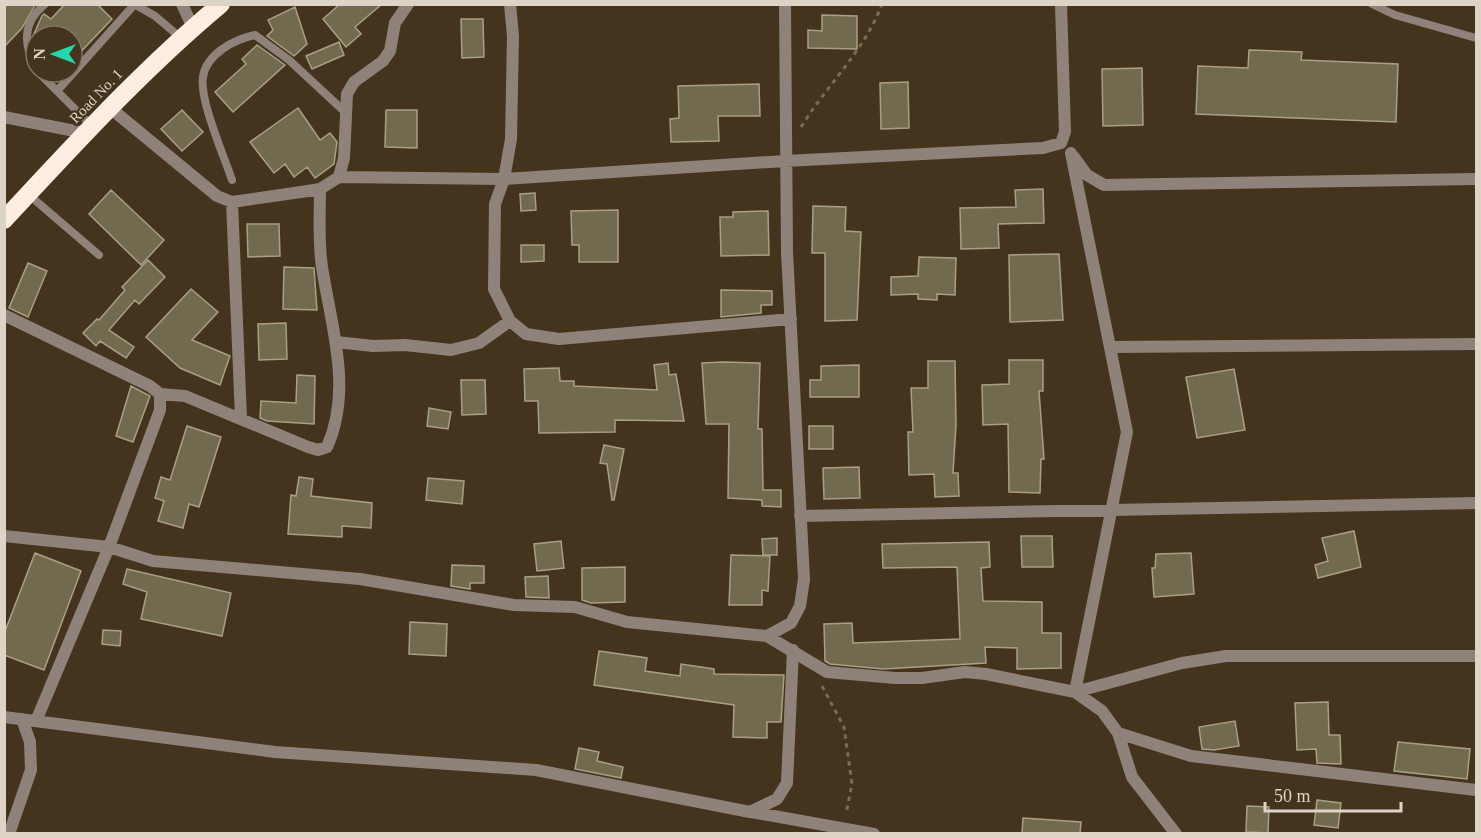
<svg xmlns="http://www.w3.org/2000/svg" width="1481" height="838" font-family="'Times New Roman',serif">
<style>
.building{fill:#726a4f;stroke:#a9a084;stroke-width:1.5}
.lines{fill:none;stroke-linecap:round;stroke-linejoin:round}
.path{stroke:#796b58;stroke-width:3;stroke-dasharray:4.5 4.5;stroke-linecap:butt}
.lane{stroke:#8e827b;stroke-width:8}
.street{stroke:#8e827b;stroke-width:12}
.highway{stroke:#ffede2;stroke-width:18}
.labels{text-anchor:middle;stroke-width:4.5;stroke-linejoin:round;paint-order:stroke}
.street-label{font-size:15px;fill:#ddd3c6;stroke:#44341e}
</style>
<rect width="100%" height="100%" fill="#44341e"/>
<path class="building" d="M4,4l31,1 -13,23 -18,19z
M65,4h32l15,15 -40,42v-25h-39l9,-20 2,-2 7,5z
M340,4h42l-27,23 6,7 -15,13 -23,-28z
M295,7l12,37 -13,12 -27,-20 6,-6 -5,-10z
M822,15l35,1v33l-49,-1v-18l14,1z
M461,19h22l1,38 -22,1z
M339,42l5,13 -32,14 -6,-13z
M257,45l28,20 -52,47 -18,-20 31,-28 -4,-5z
M1249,50l53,2 -1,8 97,4 -2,58 -200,-8 2,-48 50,2z
M1142,68l1,57 -40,1 -1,-57z
M908,82l1,46 -28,1 -1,-46z
M759,84l1,32h-42l1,25 -48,1 -1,-23 9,-1 -1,-32z
M298,108l22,32 10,-7 7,9 -3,22 -19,14 -8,-11 -13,10 -9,-13 -11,9 -24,-31z
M182,110l21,22 -21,19 -21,-22z
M386,110h31v38l-32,-1z
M1043,189l1,34 -46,1 1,24 -38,1 -1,-41 56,-1 -1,-17z
M111,190l53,50 -23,25 -52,-51z
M535,193l1,17 -15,1 -1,-17z
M813,206l33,1 -1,24 16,1 -4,88 -32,1v-68h-13z
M618,210v52h-39v-17h-7l-1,-34z
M768,211l1,44 -48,1 -1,-39h13v-5z
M247,224h32l1,32 -32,1z
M521,245h23v16l-23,1z
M1059,254l4,66 -53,2 -1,-67z
M919,257l37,1 -1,37 -18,-1v6l-19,-1v-5l-27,1v-18l27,-1z
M148,260l17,17 -26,27 -4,-4 -26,30 25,17 -8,11 -26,-17 -4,5 -13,-13 14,-14 2,1 26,-30 -3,-3z
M28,263l19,8 -19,46 -19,-9z
M284,267l30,1 3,42 -34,-1z
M191,289l27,23 -26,28 38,16 -10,29 -40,-17 -34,-31z
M721,290l51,1v14h-11v8l-40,4z
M286,323l1,36 -28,1 -1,-36z
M1009,360h34v31h-4l5,68h-3l-1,34 -31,-1 -1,-68 -25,1 -1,-40 27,-1z
M928,361h27l1,64 -3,48h5l1,23 -24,1 -1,-23 -25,1 -1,-43h5l-2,-44h17z
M723,362l37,1 -2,66h4l1,61h18v17l-19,-1v-6l-34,-2 1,-74h-23l-4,-61z
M668,363l1,12 7,-1 8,47 -69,-1v12l-76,1 -1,-32h-13l-1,-32 35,-1 1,13h14v5l83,4 -3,-25z
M859,365v32h-49v-17h11v-14z
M1234,369l11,61 -48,8 -11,-61z
M297,375l18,1 -1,48 -47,-3 -7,-3 1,-17 35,2z
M461,380h24l1,34 -24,1z
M131,386l19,10 -17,46 -17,-6z
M429,408l22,4 -3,17 -21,-3z
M187,426l34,11 -22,70 -10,-3 -6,24 -25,-7 6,-20 -9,-3 6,-21 9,3z
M809,426h24v23h-24z
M604,445l20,4 -10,51h-2l-5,-36 -7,-1z
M859,467l1,31 -36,1 -1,-31z
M299,477l14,2 -2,17 61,7 -1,25 -29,-2v11l-54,-3 3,-39 5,1z
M428,478l36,3 -2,23 -36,-4z
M1354,531l7,36 -43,11 -3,-13 13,-4 -6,-23z
M1021,536h31l1,31h-31z
M777,538v17h-14l-1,-16z
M561,541l3,27 -27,3 -3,-27z
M989,542l1,25 -9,1 2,33 59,1v31h19v35l-44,1v-21l-32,-1 1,16 -103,6 -53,-5 -5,-3 -1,-37 28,-1 1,20 107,-4 -3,-72 -74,1 -1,-24z
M35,553l46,18 -37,99 -40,-15v-21z
M1191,553l3,41 -40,3 -2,-29h3l1,-14z
M731,555l39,1 -2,35 -6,-1v15h-33z
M452,565l32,1v17h-14v6l-19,-3z
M625,567v35l-34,1 -9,-3v-32z
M127,569l104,24 -9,43 -81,-17 6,-27 -24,-8z
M548,576l1,22 -23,-1 -1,-20z
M410,622l37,2 -1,32 -37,-2z
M103,630l18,1 -1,15 -18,-2z
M599,651l48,7 -2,13 35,5 1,-12 33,5v5l70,1 -3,47h-14v16l-34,-1 1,-32 -140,-20z
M1328,702l1,33h11l1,29 -24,-1 -1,-14 -19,1 -2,-47z
M1235,721l4,25 -25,4 -12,-1 -3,-22z
M1398,742l72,7 -3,30 -73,-8z
M579,748l20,4 -2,9 26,6 -2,11 -46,-9z
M1317,800l24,3 -3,25 -24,-3z
M1247,806l22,1 -1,26 -22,-1z
M1023,818l58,4 -1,12h-58z"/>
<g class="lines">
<path class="path" d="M801,127c26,-42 64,-77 81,-123
M822,686l22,41 8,57 -6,30"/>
<path class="lane" d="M134,4l21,12 26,22
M1372,4l23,11 81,23
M36,69c-12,-24 -15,-45 9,-65
M38,72l54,54
M57,91l77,-86
M232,180c-8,-24 -33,-81 -29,-103 3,-23 32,-38 52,-42l34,25 56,52
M29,195l70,60"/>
<path class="street" d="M182,4l11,24
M510,4l3,32 -2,103 -7,40 -9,25 -1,85 16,32 16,13 33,5 232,-20
M109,107l108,89 15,6 69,-10 19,-3 19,-12 5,-19 3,-64 7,-12 29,-21 7,-10 5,-28 13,-19
M4,117l81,16
M1061,143l4,-11 -4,-128
M1071,153l56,279 -52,260 107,-29 44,-7h250
M1074,157l13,18 17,10 372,-6
M339,177l165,2 281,-18 258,-13 18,-5
M232,202l9,216
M4,315l146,71 10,8v16l-51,137 -73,174
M336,342l37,4 32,-1 46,5 28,-7 31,-22
M1110,347l366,-3
M160,394l25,2 123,51 10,3 9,-3c26,-58 4,-121 -5,-180 -4,-26 -2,-52 -2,-78
M800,516l676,-13
M4,536l105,11 44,14 207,18 154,26 61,2 52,15 140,14 24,-13 9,-17 4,-27 -17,-327 -2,-248
M767,636l60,36 68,6h27l43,-6 21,2 89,18 27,19 16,22 14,44 44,57
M4,717l271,35 261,18 214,42 27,-13 10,-16 6,-133
M1118,733l73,23 285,34
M751,812l123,22
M9,834l22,-64 -1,-28 -8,-23"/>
<path class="highway" d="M4,220c70,-75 138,-150 217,-216"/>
</g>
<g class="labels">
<g class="street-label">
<text transform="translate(96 96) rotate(-46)" y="5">Road No. 1</text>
</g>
</g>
<rect width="1481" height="838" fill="none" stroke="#ddd3c6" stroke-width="12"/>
<g transform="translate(54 54) rotate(270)"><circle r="28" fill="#44341e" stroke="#817461" stroke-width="1.5"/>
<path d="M0-4.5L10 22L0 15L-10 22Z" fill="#25d5ae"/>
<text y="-9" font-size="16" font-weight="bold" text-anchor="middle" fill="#ddd3c6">N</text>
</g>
<path d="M1265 802v9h136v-9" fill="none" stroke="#ddd3c6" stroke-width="3"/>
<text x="1274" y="802" font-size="18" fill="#ddd3c6" stroke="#44341e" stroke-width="4.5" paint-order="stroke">50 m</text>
</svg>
